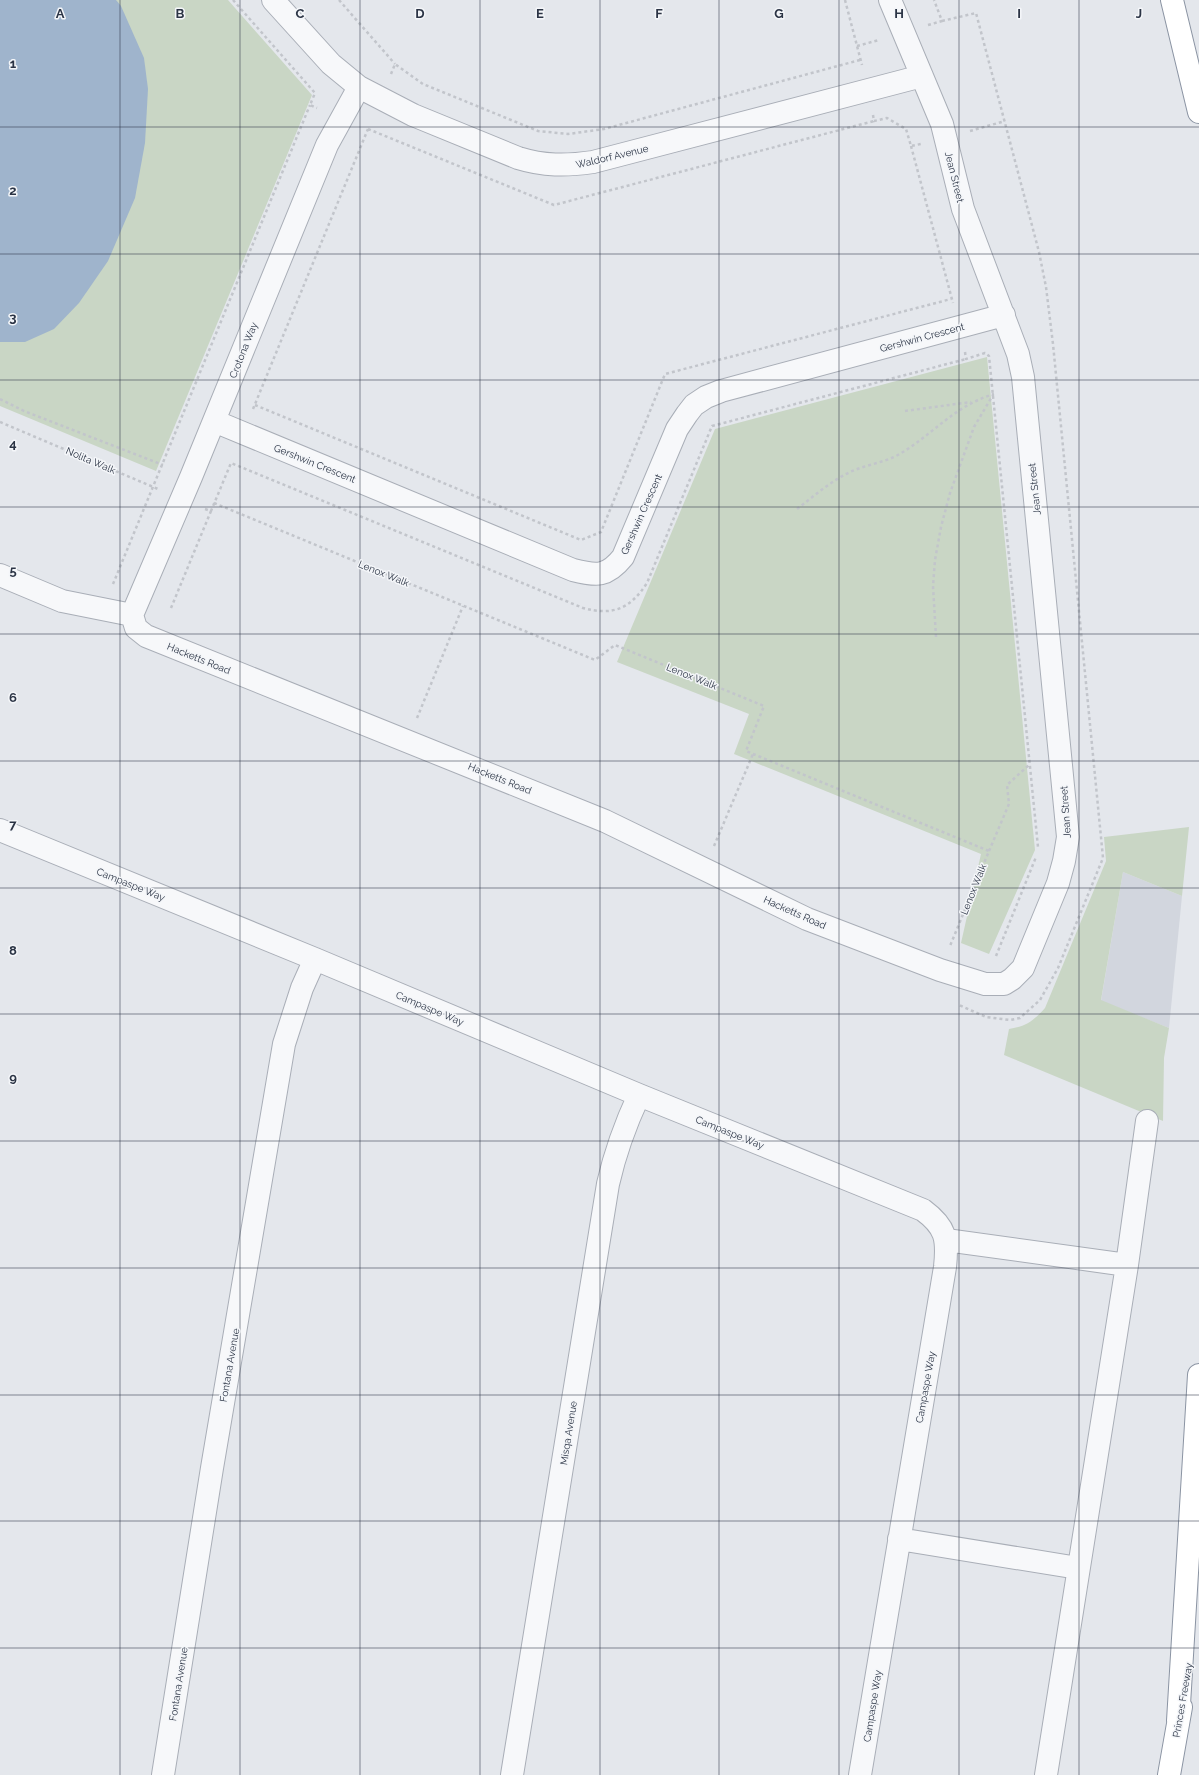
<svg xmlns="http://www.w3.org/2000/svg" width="1199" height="1775" font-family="Raleway,sans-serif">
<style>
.built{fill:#d2d6de}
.green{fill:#c9d6c5}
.water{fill:#9fb4cc}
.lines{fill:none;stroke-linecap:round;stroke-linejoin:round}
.minor-casing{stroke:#a9aeb7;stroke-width:24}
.highway-casing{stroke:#8b94a3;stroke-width:24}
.path{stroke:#c2c5cb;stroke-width:2.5;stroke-dasharray:3 3;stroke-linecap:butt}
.minor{stroke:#f7f8fa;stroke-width:22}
.highway{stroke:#fff;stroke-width:22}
.grid{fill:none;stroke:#2b3445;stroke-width:1;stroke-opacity:0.55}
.labels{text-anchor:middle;stroke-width:3;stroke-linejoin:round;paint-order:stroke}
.street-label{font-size:10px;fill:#2b3445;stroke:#f4f6f9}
.grid-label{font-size:13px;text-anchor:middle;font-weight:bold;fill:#2b3445;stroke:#f4f6f9;stroke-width:3;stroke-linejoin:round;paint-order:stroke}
</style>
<rect width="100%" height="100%" fill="#e4e7ec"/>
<path class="built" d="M1123,872l59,24 -13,132 -68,-27z"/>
<path class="green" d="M0,0h228l84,95 -156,376 -156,-65z
M987,357l48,493 -46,104 -28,-11 20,-89 -247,-100 15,-40 -132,-52 98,-233z
M1189,827l-7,69 -59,-24 -22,128 68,28 -5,30 -1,63 -159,-66 5,-26c18,-3 24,-8 36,-21l61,-147 -2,-24z"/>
<path class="water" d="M0,0h116l5,6 23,52 4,31 -3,54 -10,55 -27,63 -29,42 -25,26 -29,13h-25z"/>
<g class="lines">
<defs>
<path id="minor" d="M273,0l58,64 28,23 54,28 105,43c26,8 48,8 75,4l329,-86
M214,421l359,149c24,6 34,7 50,-13l54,-128 10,-15 7,-9 12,-8 15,-6 283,-76
M0,575l62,26 70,14 4,13 10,8 459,185 202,98 133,51 45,14h19l8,-5 11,-11 35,-85 6,-22 4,-24 -45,-460 -5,-23 -55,-145 -21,-85 -52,-124
M132,615l59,-138 136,-332 32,-58
M0,830l315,129 324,136 284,115c23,17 25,29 22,57l-85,508
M946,1240l181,25
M899,1539l179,29
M163,1775l49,-307 72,-424 18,-56 13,-29
M512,1775l96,-591c7,-31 17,-59 31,-89
M1046,1775l81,-510 20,-144"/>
<path id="highway" d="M1172,0l27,112
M1178,1721l21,-346
M1169,1775l12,-68"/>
</defs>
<use href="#minor" class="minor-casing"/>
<use href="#highway" class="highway-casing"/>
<path class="path" d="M233,0l82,93 -5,12 7,3
M339,0l56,64
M845,0l17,65
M942,21l34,-8 63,239 7,35 7,57 50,514 -45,110 -18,32 -20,18 -10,2 -24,-3 -27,-12
M928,25l14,-4 -8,-21
M857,46l22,-6
M391,74l4,-10 28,20 115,47 30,3 36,-5 256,-69
M873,115l1,6 13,-3 19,11 5,17 10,-2
M368,129l186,76 320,-84
M970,131l35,-10
M911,146l42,157
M965,352l1,7 19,-6 4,3 49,491
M0,399l24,12 139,54
M255,405l326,135 20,-8 64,-158 286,-75
M253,409l115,-280
M905,411l66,-9
M0,422l158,67
M214,503l381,157 20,-15 149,61 -18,45 243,100 -39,95
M205,509l6,2 20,-48 352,145c30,8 47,1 64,-25l65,-157 254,-67
M797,509c17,-13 34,-28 53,-37 15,-7 32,-9 46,-16 35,-19 57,-50 98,-62
M113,584l197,-479
M171,608l40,-97
M936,637l-3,-51 2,-26 6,-33 9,-34 24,-66 19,-32
M417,718l46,-112
M714,846l39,-92
M989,851l20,-47 -2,-19 23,-21
M996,956l40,-99"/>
<use href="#minor" class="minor"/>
<use href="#highway" class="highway"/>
</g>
<path class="grid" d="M120,0v1775M240,0v1775M360,0v1775M480,0v1775M600,0v1775M719,0v1775M839,0v1775M959,0v1775M1079,0v1775M0,127h1199M0,254h1199M0,380h1199M0,507h1199M0,634h1199M0,761h1199M0,888h1199M0,1014h1199M0,1141h1199M0,1268h1199M0,1395h1199M0,1521h1199M0,1648h1199"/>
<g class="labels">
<g class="street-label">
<text transform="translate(612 156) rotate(-13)" y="4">Waldorf Avenue</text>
<text transform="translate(955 177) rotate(76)" y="4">Jean Street</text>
<text transform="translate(922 337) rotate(-15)" y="4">Gershwin Crescent</text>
<text transform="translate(243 350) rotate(-68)" y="4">Crotona Way</text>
<text transform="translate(91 460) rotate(23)" y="4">Nolita Walk</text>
<text transform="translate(315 463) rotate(22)" y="4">Gershwin Crescent</text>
<text transform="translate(1034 489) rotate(-96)" y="4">Jean Street</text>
<text transform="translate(641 514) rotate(-66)" y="4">Gershwin Crescent</text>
<text transform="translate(384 573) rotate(22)" y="4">Lenox Walk</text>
<text transform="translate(199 658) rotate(22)" y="4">Hacketts Road</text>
<text transform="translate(692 676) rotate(22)" y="4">Lenox Walk</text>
<text transform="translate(500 778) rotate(22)" y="4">Hacketts Road</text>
<text transform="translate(1065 812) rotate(-94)" y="4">Jean Street</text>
<text transform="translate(131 884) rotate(22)" y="4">Campaspe Way</text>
<text transform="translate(973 889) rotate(-68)" y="4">Lenox Walk</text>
<text transform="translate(795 912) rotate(24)" y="4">Hacketts Road</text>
<text transform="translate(430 1008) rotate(23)" y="4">Campaspe Way</text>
<text transform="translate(730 1132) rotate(22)" y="4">Campaspe Way</text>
<text transform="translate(229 1365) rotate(-80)" y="4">Fontana Avenue</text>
<text transform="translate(925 1387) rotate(-80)" y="4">Campaspe Way</text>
<text transform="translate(568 1433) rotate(-81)" y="4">Misqa Avenue</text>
<text transform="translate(178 1684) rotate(-81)" y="4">Fontana Avenue</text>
<text transform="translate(1182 1700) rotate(-80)" y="4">Princes Freeway</text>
<text transform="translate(872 1706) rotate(-81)" y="4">Campaspe Way</text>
</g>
</g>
<g class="grid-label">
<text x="60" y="18">A</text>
<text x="180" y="18">B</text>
<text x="300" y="18">C</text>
<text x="420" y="18">D</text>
<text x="540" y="18">E</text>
<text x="659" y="18">F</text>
<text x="779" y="18">G</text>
<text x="899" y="18">H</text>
<text x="1019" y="18">I</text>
<text x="1139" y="18">J</text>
<text x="13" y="68">1</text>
<text x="13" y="195">2</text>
<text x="13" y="322">3</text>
<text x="13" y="448">4</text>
<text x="13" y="575">5</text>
<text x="13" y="702">6</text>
<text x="13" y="829">7</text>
<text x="13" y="955">8</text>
<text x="13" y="1082">9</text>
</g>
</svg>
